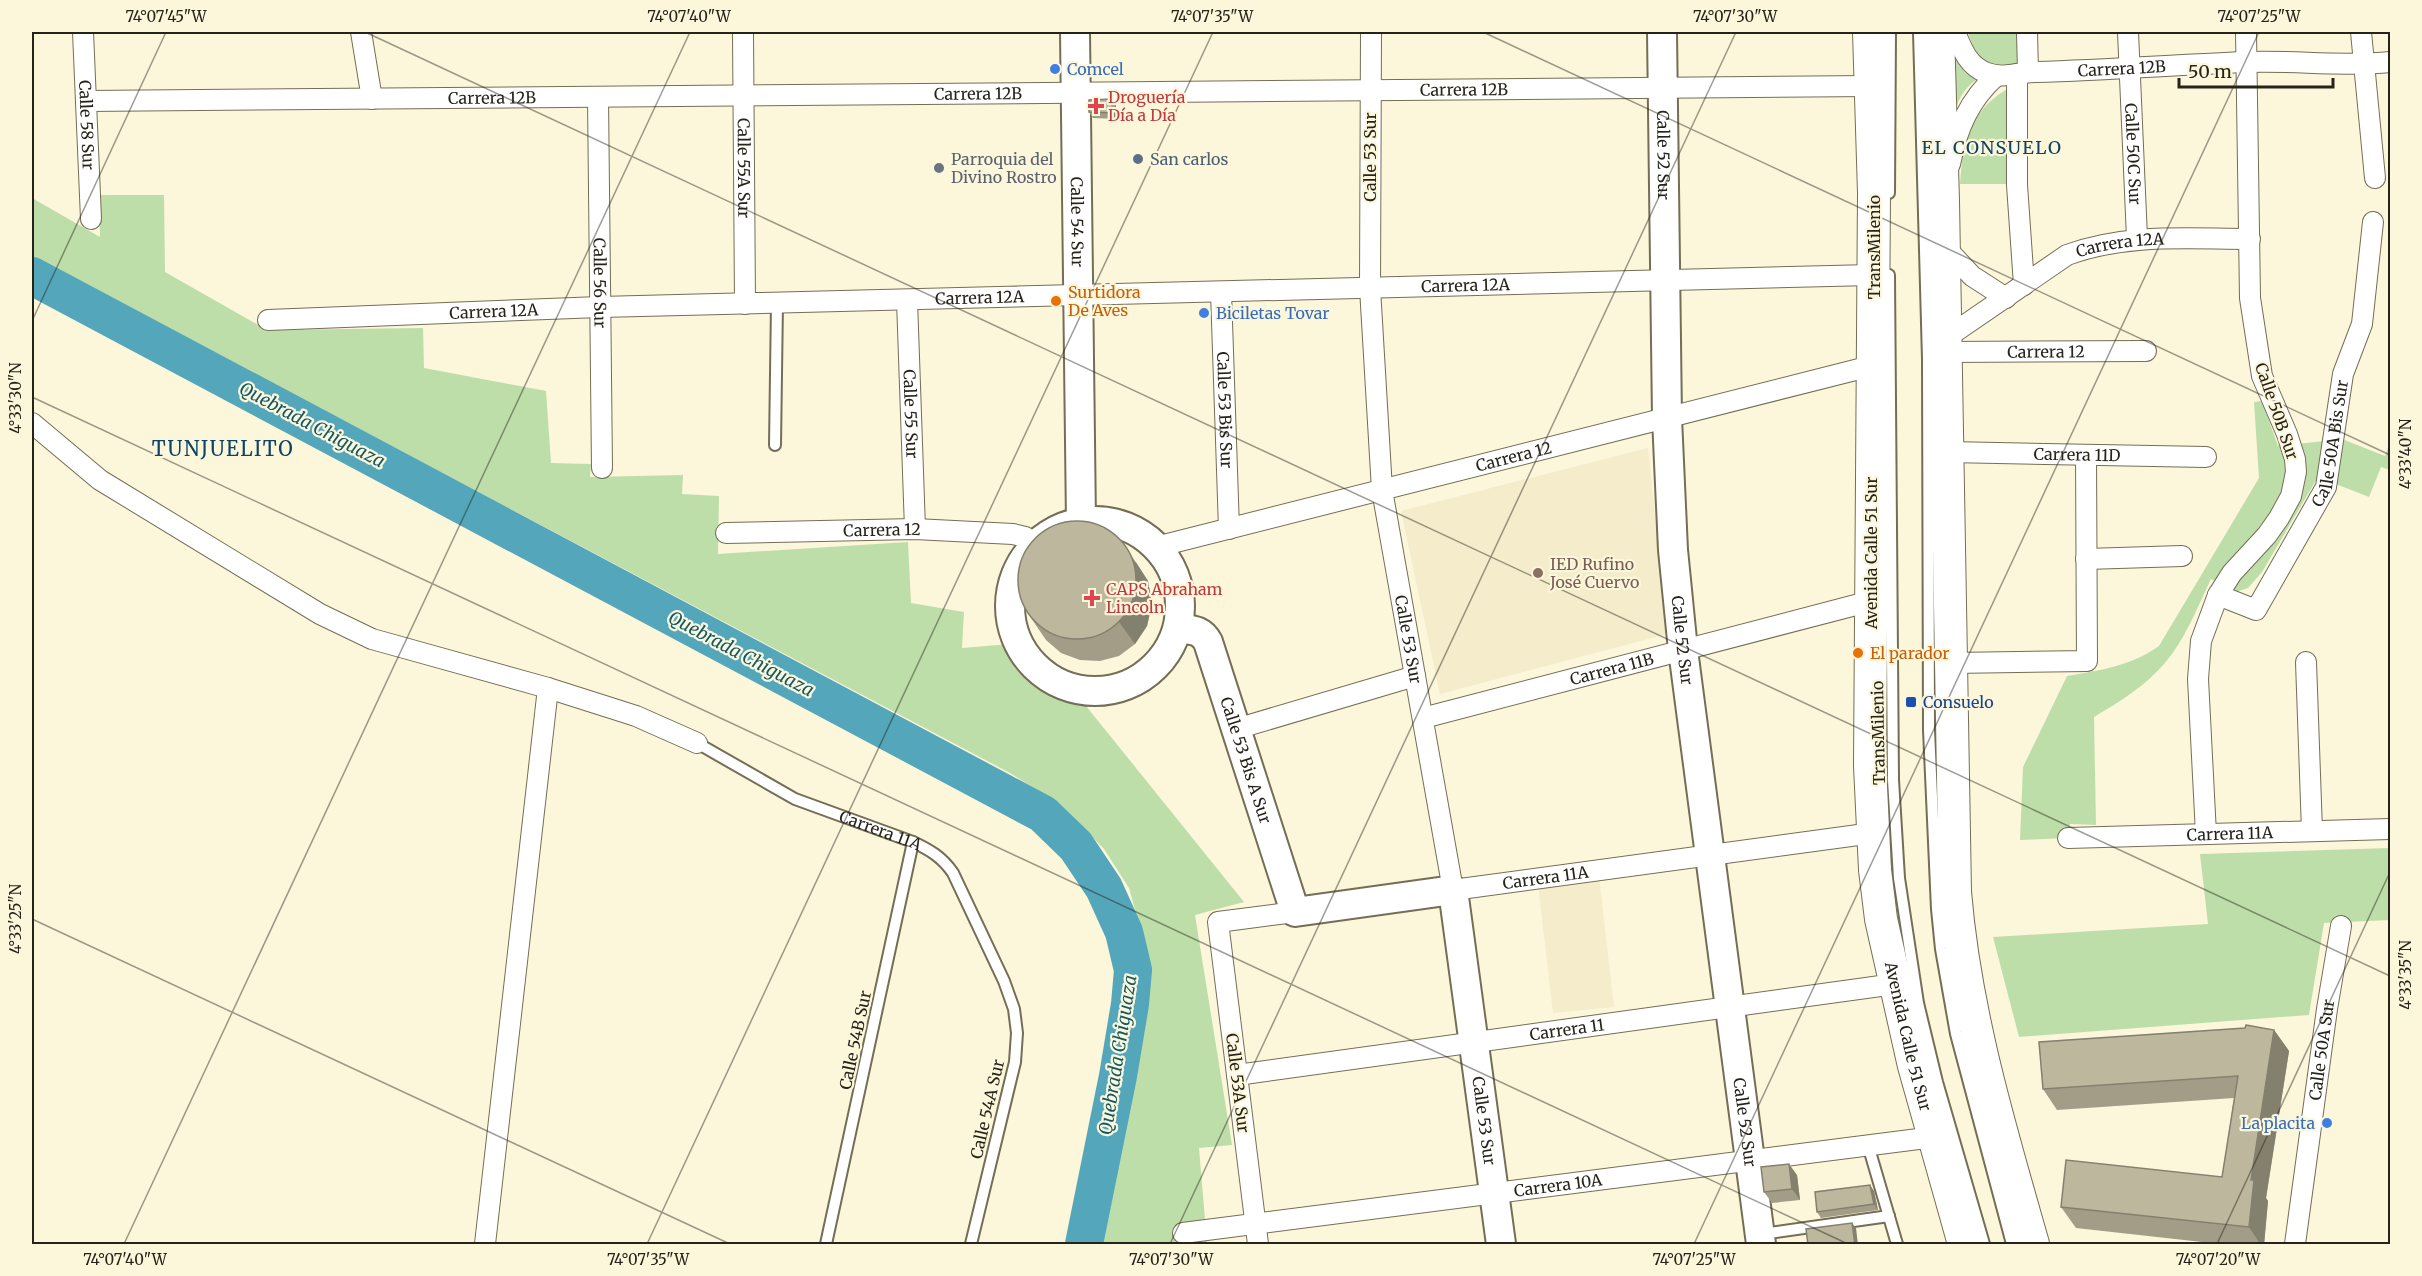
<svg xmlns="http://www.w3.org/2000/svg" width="2422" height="1276" font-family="Merriweather,serif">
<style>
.built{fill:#f4ecca}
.green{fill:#bedea9}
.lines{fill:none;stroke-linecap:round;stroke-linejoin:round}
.river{stroke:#54a7bb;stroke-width:38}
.lane-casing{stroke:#746e56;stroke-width:14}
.street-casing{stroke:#746e56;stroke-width:22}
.secondary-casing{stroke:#746e56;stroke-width:32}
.primary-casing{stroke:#746e56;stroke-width:34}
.lane{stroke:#fff;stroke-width:10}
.street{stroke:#fff;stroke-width:20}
.secondary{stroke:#fff;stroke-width:28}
.primary{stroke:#fff;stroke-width:32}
.wall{fill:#a39d87}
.shaded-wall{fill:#84806e}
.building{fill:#bdb79d;stroke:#84806e;stroke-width:1.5}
.ticks{fill:none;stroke:#26231a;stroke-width:1.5;stroke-opacity:0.45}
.shop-dot{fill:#3f7fe0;stroke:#fcf6db;stroke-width:2}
.health-dot{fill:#e0444e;stroke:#fcf6db;stroke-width:2}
.service-dot{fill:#5c6f8a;stroke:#fcf6db;stroke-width:2}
.worship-dot{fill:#6b7280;stroke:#fcf6db;stroke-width:2}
.food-dot{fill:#e8710a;stroke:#fcf6db;stroke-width:2}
.education-dot{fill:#8d6e63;stroke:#fcf6db;stroke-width:2}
.transit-dot{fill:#1a4fb4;stroke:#fcf6db;stroke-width:2}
.labels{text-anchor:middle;stroke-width:4.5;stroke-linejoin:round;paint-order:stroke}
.shop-label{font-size:16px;fill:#366cbe;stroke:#fcf6db;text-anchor:start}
.street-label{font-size:16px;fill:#26231a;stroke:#fcf6db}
.health-label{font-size:16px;fill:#be3a42;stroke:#fcf6db;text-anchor:start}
.worship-label{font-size:16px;fill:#5b616d;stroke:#fcf6db;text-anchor:start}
.service-label{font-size:16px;fill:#4e5e75;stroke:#fcf6db;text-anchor:start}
.food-label{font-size:16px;fill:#c56008;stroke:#fcf6db;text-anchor:start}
.education-label{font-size:16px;fill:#785e54;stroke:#fcf6db;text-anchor:start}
.transit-label{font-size:16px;fill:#164399;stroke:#fcf6db;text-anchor:start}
.neighbourhood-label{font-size:18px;letter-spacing:1.5px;fill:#0d4366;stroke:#fcf6db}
.water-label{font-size:18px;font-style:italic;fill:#125867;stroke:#fcf6db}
.quarter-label{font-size:20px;letter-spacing:1.5px;fill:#0d4366;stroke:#fcf6db}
.neatline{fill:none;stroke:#26231a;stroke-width:2}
.ticks-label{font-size:15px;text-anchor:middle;fill:#26231a}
</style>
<rect width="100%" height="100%" fill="#fcf6db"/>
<path class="built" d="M1648,448l19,186 -227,60 -39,-183z
M1599,877l15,130 -61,6 -15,-129z"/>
<path class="green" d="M1968,32h49l2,32c-33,1 -40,2 -51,-32z
M1952,54l16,19 11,5c-18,11 -23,28 -29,47z
M2007,89l5,95h-52c3,-42 9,-72 47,-95z
M99,195h65l1,77 102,58 156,-2 1,40 122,23 5,72 40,1 -1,13 93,-2 -1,19 37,2 -1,58 190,-12 3,61 53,9 -2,36 48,-4c21,33 34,46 72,57l162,201 -49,13 37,230 -33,3 8,95 -104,1 36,-182 11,-99 -21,-75 -25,-39 -44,-45 -50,-31 -978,-517v-58l68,39z
M2262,401l16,45 64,-7 43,17 5,-14v28l-9,-3 -12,30 -51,-20 -56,95 -14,16 -12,4 -25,-13c-14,29 -26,61 -47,85 -20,23 -45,38 -70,53l2,108 -26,-1 -2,14 -48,2 3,-73 44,-91c34,-6 64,-10 92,-30l100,-168 -5,-76z
M2390,848v72l-66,3 -15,92 -290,22 -26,-100 215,-13 -8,-70z"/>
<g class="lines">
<path class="river" d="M32,276l1011,538 33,32 28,42 20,44 9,38 -3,34 -12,72 -34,168"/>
<defs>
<g id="lane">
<path d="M1919,32l9,327 1,371 8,179 4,40 15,85 56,210"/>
<path d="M1889,193l1,-161"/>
<path d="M1889,275l4,505 6,98 19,125 19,79 47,162"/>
<path d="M775,445l2,-142"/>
<path id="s1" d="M697,743l98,56 118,43c17,8 29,15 40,31l51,108 10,28 3,24 -2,29 -44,182"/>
<path d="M1868,1145l29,99"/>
<path d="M1762,1234l127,-18"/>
<path d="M826,1244l87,-402"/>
</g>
<g id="street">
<path id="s2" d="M83,32l8,187"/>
<path d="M361,32l11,67"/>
<path id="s3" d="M743,32l2,272"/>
<path id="s4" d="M1371,32l-1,256 12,202 71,400 420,-57"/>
<path id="s5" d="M1955,32c7,17 13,34 32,41 16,6 33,-1 49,-1 70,-2 139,-7 209,-10 49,-2 97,5 145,0"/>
<path d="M2027,32l1,40"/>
<path id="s6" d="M2128,32l9,206"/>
<path d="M2361,32l14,146"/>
<path d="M2017,74v111l7,100"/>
<path id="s7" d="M598,97l4,371"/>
<path id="s8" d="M86,101l1786,-15"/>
<path d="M1950,164c7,-35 19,-64 46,-88"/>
<path d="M1944,246l28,30 34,22"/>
<path id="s9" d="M1221,292l8,237"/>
<path id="s10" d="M907,300l8,229"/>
<path id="s11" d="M268,320l332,-13 1272,-32"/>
<path id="s12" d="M1946,338l121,-83c60,-22 120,-16 183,-16"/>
<path id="s13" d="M1946,352l200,-1"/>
<path d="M32,423l68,57 220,134 52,25 176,49 88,28 61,27"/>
<path id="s14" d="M1948,452l258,5"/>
<path id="s15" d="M726,533l189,-4 98,5 12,3 11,7"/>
<path id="s16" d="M1156,547l715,-181"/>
<path d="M2086,559l96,-3"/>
<path id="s17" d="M2218,595l38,15 70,-123 17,-113 19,-50 11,-102"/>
<path d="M2306,662l6,169"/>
<path d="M1952,663l135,-2 -1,-206"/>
<path id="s18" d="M1423,718l448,-117"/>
<path d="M1236,729l179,-53"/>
<path d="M2206,834l-8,-155 3,-38 17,-46 14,-22 35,-38 12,-17 12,-22 5,-24 -1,-13 -8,-25 -25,-58 -12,-78 -4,-266"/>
<path id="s19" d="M2068,838l322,-9"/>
<path id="s20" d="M1237,1075l658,-91"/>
<path id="s21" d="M1183,1233l751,-96"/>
<path d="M485,1244l63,-556"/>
<path d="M1258,1244l-40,-322 77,-10"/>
<path id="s22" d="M2295,1244l32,-235 14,-83"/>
</g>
<g id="secondary">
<path id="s23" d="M1075,32l6,490"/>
<path id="s24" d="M1662,32l5,386 6,132 10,100 78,594"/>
<circle cx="1095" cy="606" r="85"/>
<path id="s25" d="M1178,628c13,2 23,1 30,14l87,270 158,-22 48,354"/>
</g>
<g id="primary">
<path id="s26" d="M1869,32l5,161 -4,573 5,104 6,49 33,147 50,178"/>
<path d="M1938,32l5,169 12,691c10,121 45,236 78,352"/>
</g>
</defs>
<use href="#lane" class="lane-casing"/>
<use href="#street" class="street-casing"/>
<use href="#secondary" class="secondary-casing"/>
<use href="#primary" class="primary-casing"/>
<use href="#lane" class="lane"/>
<use href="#street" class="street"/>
<use href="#secondary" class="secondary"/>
<use href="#primary" class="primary"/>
</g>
<path class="wall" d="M1112,99l4,5v15l-23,-1 -4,-6z
M1136,562l12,19 4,23 -5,22 -12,18 -16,12 -19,5 -20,-1 -19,-7 -15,-13 -15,-22z
M2274,1030l15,21 -23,147 2,3 -4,44h-35l-153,-17 -15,-21 161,-30 12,-79 -177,12 -14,-21z
M1797,1175l3,25 -28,3 -8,-11z
M1874,1191l4,19 -57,8 -4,-6z"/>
<path class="shaded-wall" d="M1112,99l4,5v15l-4,-6z
M1121,540l27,41 4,23 -5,22 -12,18 -16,-22z
M2274,1030l15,21 -23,147 2,3 -4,44h-3l-12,-18 2,-47z
M1789,1164l8,11 3,25 -8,-11z
M1870,1185l4,6 4,19 -4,-6z
M1852,1223l4,5 2,17h-3z"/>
<path class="building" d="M1112,99v14l-23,-1v-12z
M1018 580a59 59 0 1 1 118 0a59 59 0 1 1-118 0Z
M2246,1025l28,5 -23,150h3l-5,47 -188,-20 5,-47 156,17 16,-101 -195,13 -4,-47 206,-14z
M1789,1164l3,25 -28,3 -3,-25z
M1870,1185l4,19 -57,8 -2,-20z
M1852,1223l3,22h-47l-2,-16z"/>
<path class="ticks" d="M365,32l2025,944M1483,32l907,423M32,321l134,-289M32,397l1816,847M32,919l698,325M124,1244l566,-1212M647,1244l566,-1212M1170,1244l566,-1212M1694,1244l565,-1212M2217,1244l173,-372"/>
<g class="shop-dot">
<circle cx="1055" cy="69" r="6"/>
<circle cx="1204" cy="313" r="6"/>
<circle cx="2327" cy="1123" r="6"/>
</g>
<g class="health-dot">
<path d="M1093 97h6v6h6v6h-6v6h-6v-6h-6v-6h6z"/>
<path d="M1089 589h6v6h6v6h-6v6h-6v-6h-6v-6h6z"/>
</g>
<circle class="service-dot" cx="1138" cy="159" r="6"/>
<circle class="worship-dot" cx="939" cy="168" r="6"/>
<g class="food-dot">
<circle cx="1056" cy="301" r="6"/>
<circle cx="1858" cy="653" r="6"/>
</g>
<circle class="education-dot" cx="1538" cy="573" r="6"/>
<rect class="transit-dot" x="1905" y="696" width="12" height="12" rx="3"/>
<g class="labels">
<g class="shop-label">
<text x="1067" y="75">Comcel</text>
<text x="1216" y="319">Biciletas Tovar</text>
<text x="2315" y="1129" text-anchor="end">La placita</text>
</g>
<g class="street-label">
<text dy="6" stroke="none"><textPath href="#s5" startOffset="189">Carrera 12B</textPath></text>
<text dy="6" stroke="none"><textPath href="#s8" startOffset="1378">Carrera 12B</textPath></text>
<text dy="6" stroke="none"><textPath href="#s8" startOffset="892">Carrera 12B</textPath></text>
<text dy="6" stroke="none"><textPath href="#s8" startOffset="406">Carrera 12B</textPath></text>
<text dy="6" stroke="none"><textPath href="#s2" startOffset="93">Calle 58 Sur</textPath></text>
<text dy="6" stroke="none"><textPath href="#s6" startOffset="122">Calle 50C Sur</textPath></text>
<text dy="6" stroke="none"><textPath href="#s24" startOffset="123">Calle 52 Sur</textPath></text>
<text transform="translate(1370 157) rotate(-90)" y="6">Calle 53 Sur</text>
<text dy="6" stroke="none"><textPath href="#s3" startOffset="136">Calle 55A Sur</textPath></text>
<text dy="6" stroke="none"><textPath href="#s23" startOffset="190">Calle 54 Sur</textPath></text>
<text dy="6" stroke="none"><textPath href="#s12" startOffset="201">Carrera 12A</textPath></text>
<text transform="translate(1874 247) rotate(-90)" y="6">TransMilenio</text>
<text dy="6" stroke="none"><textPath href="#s7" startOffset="186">Calle 56 Sur</textPath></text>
<text dy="6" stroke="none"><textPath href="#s11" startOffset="1198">Carrera 12A</textPath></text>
<text dy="6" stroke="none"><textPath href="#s11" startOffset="712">Carrera 12A</textPath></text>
<text dy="6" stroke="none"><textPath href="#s11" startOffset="226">Carrera 12A</textPath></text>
<text dy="6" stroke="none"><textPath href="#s13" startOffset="100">Carrera 12</textPath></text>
<text dy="6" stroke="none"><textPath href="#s9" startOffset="118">Calle 53 Bis Sur</textPath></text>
<text transform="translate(2277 411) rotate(71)" y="6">Calle 50B Sur</text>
<text dy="6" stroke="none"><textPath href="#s10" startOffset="114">Calle 55 Sur</textPath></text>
<text dy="6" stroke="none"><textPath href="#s17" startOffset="226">Calle 50A Bis Sur</textPath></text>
<text dy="6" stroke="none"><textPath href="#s14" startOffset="129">Carrera 11D</textPath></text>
<text dy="6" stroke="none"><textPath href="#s16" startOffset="369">Carrera 12</textPath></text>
<text dy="6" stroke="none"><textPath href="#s15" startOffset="156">Carrera 12</textPath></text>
<text transform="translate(1871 553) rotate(-90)" y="6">Avenida Calle 51 Sur</text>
<text dy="6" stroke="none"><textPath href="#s4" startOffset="610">Calle 53 Sur</textPath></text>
<text dy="6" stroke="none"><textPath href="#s24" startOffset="609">Calle 52 Sur</textPath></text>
<text dy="6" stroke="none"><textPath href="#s18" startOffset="195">Carrera 11B</textPath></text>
<text transform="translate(1878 733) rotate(-91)" y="6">TransMilenio</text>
<text dy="6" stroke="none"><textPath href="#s25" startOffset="159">Calle 53 Bis A Sur</textPath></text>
<text dy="6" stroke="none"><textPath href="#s1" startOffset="204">Carrera 11A</textPath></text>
<text dy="6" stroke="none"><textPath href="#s19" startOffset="162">Carrera 11A</textPath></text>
<text dy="6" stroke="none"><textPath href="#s4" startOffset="958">Carrera 11A</textPath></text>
<text dy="6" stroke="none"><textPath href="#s20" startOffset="333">Carrera 11</textPath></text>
<text dy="6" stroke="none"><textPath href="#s26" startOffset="1008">Avenida Calle 51 Sur</textPath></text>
<text transform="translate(855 1040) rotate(-78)" y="6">Calle 54B Sur</text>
<text dy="6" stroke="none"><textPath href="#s22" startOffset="196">Calle 50A Sur</textPath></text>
<text transform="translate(1238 1083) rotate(83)" y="6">Calle 53A Sur</text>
<text transform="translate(987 1109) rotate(-77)" y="6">Calle 54A Sur</text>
<text dy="6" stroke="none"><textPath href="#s25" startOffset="711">Calle 53 Sur</textPath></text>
<text dy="6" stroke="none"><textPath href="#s24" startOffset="1095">Calle 52 Sur</textPath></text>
<text dy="6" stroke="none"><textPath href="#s21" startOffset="378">Carrera 10A</textPath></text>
</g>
<g class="health-label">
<text x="1108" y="103">Droguería<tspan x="1108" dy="18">Día a Día</tspan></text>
<text x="1106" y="595">CAPS Abraham<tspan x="1106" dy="18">Lincoln</tspan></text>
</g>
<g class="worship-label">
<text x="951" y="165">Parroquia del<tspan x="951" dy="18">Divino Rostro</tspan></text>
</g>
<g class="service-label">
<text x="1150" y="165">San carlos</text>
</g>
<g class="food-label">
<text x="1068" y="298">Surtidora<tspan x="1068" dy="18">De Aves</tspan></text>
<text x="1870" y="659">El parador</text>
</g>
<g class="education-label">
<text x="1550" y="570">IED Rufino<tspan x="1550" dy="18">José Cuervo</tspan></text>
</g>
<g class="transit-label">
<text x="1923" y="708">Consuelo</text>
</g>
<g class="neighbourhood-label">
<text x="1992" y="154">EL CONSUELO</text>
</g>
<g class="water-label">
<text transform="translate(312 425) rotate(28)" y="6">Quebrada Chiguaza</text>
<text transform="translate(741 654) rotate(28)" y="6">Quebrada Chiguaza</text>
<text transform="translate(1118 1055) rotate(-81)" y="6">Quebrada Chiguaza</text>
</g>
<g class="quarter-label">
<text x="223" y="456">TUNJUELITO</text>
</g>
</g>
<rect width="2422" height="1276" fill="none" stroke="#fcf6db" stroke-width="66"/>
<path d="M2179 78v9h154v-9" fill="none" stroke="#26231a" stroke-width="3"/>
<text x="2188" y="78" font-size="18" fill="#26231a" stroke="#fcf6db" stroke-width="4.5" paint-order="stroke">50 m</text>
<rect x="33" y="33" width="2356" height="1210" class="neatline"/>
<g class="ticks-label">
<text x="166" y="22">74°07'45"W</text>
<text x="689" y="22">74°07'40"W</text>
<text x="1212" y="22">74°07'35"W</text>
<text x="1735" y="22">74°07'30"W</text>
<text x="2259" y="22">74°07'25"W</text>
<text transform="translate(16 398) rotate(-90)" y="5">4°33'30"N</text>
<text transform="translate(2406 454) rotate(-90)" y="5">4°33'40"N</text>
<text transform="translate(16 919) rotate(-90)" y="5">4°33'25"N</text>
<text transform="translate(2406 975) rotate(-90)" y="5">4°33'35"N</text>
<text x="125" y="1265">74°07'40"W</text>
<text x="648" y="1265">74°07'35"W</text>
<text x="1171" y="1265">74°07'30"W</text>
<text x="1694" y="1265">74°07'25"W</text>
<text x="2218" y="1265">74°07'20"W</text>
</g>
</svg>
